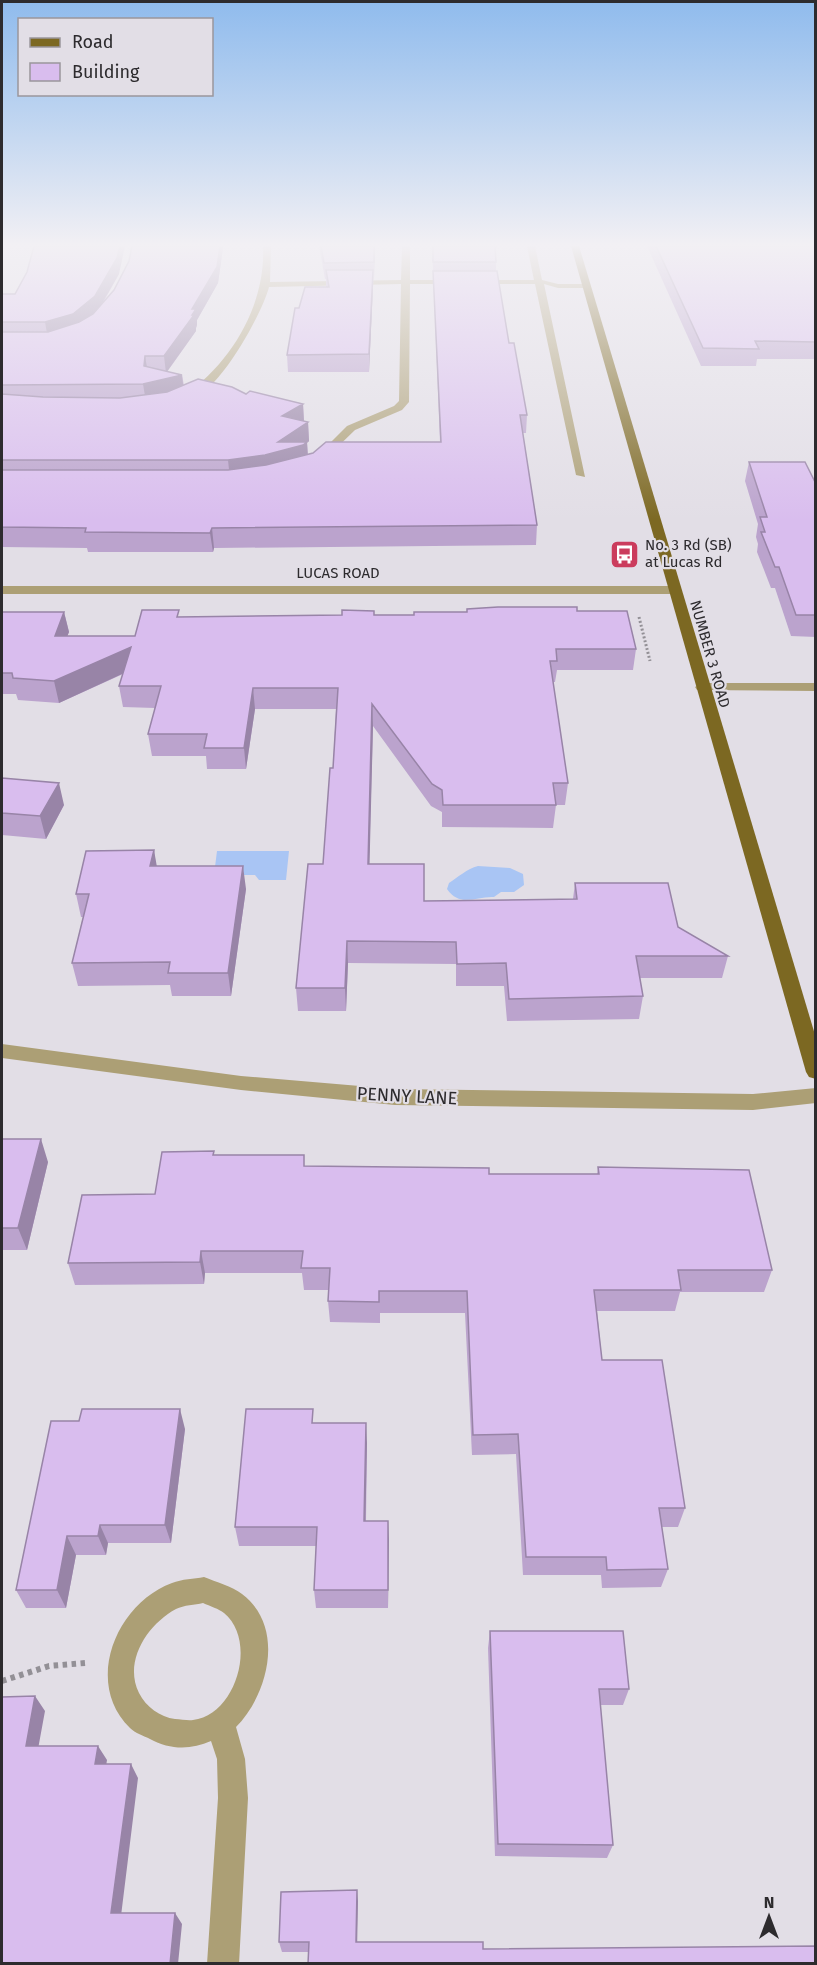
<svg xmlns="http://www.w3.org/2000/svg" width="817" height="1965" font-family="'Fira Sans',sans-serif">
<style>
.water{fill:#a9c5f4}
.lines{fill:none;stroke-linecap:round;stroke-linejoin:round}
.path-far1{stroke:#939096;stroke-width:3;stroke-dasharray:2 2;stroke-linecap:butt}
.path{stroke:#939096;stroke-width:6;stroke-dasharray:4.5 4.5;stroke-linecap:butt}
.minor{fill:#ac9f75;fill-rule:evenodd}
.major{fill:#7c6822;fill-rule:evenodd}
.wall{fill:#bba3cd}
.shaded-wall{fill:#9884a7}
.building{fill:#d9bdee;stroke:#9884a7;stroke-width:1.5}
.labels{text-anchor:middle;stroke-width:4.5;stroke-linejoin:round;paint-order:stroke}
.far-poi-label{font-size:15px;fill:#2d2b2e;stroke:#e2dee6;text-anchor:start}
.far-street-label{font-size:15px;fill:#2d2b2e;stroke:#e2dee6}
.street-label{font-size:18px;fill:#2d2b2e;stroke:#e2dee6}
</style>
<rect width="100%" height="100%" fill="#e2dee6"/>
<path class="water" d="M217,851h72l-3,29h-27l-4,-5h-41z
M478,866l32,2 13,6 1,11 -10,7h-13l-7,5c-18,-1 -34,11 -47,-8l2,-6c9,-6 18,-14 29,-17z"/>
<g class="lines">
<path class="path-far1" d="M639,617l11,44"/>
<path class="path" d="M2,1681l47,-15 36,-3"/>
<path class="minor" d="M263,246h8l-1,36 131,-2 1,-34h8v34h124l-7,-34h8l7,34 16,4h32l-3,4h-29l-14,-4 41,193 -9,-2 -41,-191h-125l-1,118 -7,8 -47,20 -32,31 -9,-2 33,-33 47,-20 5,-5 2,-117 -132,3c-6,25 -55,116 -84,112v-4c47,-33 81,-91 78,-149z
M2,586h673l6,4 -6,4h-673z
M702,683h114v8l-119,-1 -2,-3z
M2,1044l239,32 154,13 358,5 63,-6v15l-63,7 -358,-5 -154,-15 -239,-32z
M204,1577c12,5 28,9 38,17 44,33 26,101 -6,133l9,32 3,39 -9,166h-32l11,-166 -1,-39 -6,-18c-20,9 -41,9 -61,-2 -6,-3 -15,-6 -20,-11 -47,-46 -13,-125 42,-145 10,-4 22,-4 32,-6zM203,1603c7,3 16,6 21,10 34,28 12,102 -31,107 -5,1 -12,-1 -18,-1 -15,-2 -29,-12 -36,-26 -16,-32 9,-69 37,-84 8,-4 19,-4 27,-6z"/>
<path class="major" d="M571,246h8l237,792v41l-7,-2 -3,-5z"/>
</g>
<path class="wall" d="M319,246h56l-6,126h-81l-1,-17 12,-47 27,-21v-8h-1z
M432,246h66l-1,2h-2l1,14v9l13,72 18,72 -1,18h-3l14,92 -1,20 -322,3 -1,4h-125l-1,-4 -85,-1v-253h13l104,-20 -16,29 120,-55 -5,35 -21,37v5l-1,3v3l-29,41 15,3 2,10 119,19 1,17 4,1 1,19 -2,1 1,13 132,-13z
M647,246h169v113h-59l-1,7h-55z
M749,462l67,22v153l-25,-1 -16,-48h-4l-14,-36 1,-8 -2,-7 2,-13 -13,-43z
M577,611l59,38 -3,21h-76l-2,12h-2l15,101 -3,22h-9l-3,23 -111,-1v-15l-11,-6 -58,-80 -4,138 55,37 149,-2 2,-16 103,44 50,29 -6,22h-82l3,18 -4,23 -132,2 -3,-35h-48v-22l-108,-1 -2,48h-48l-2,-23 27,-124 10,-96 3,-59h-81l-9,60h-39l-1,-13h-54l-4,-22 7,-26 -32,-1 -4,-21 4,-12 -64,29 -41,-3 -2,-6h-14v-82h62l5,20 -2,4h68l45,-19 234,-2z
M2,778l62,27 -18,34 -44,-4z
M154,850l2,16 90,23 -15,107h-59l-2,-11 -92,1 -6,-23 11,-46h-2l-5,-23z
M2,1139l46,23 -21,88h-25z
M214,1155l91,11 184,8h108l1,-7 174,103 -8,22h-84l-5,19h-78l5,49 83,148 -7,19h-16l6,42 -7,18 -59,1 -1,-13h-78l-7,-121 -44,1 -7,-142h-85v10l-50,-1 -2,-21 1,-11h-25l-2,-17h-97l-1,11 -129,1 -7,-22 87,-69z
M51,1421l134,8 -14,114h-63l-2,12h-30l-10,53h-40l-10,-18z
M314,1423l53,20 -1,78h22v87h-72l-2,-18 2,-44h-77l-4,-19z
M490,1631l139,58 -6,16h-23l13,140 -6,13 -112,-2 -7,-208z
M358,1901l-49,51h-27l-3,-10z"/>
<path class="shaded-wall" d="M120,246h5l-6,28 -22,38 -49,27 -3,-17z
M220,246h3v2l-5,35 -21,37v5l-1,3v3l-30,42 -2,-17 28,-47z
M374,246h1l-1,32z
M373,270v16l-4,86v-18z
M145,356l3,17 34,2 2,18 -38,9 -3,-18z
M303,404l1,18 -22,-6z
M308,422l1,19 -2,1 1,18 -78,19 -2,-19 50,-18z
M212,528l2,20 -1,4 -3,-19z
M64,612l5,20 -10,25 -4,-21z
M131,647l4,21 -76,35 -5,-22z
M253,688l2,21 -9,60 -2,-21z
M372,704l1,22 -4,160 -1,-22z
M59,783l5,22 -18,34 -6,-23z
M154,850l4,23 -8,-7z
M243,866l3,23 -15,107 -3,-23z
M347,941l1,22 -2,48 -1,-23z
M41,1139l7,23 -21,88 -9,-22z
M201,1251l4,22 -1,11 -4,-22z
M180,1409l5,20 -14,114 -6,-18z
M366,1423l1,20 -2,97 -1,-19z
M388,1521l1,19 -1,68z
M100,1525l8,18 -2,12 -8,-19z
M67,1536l9,19 -10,53 -9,-18z
M35,1696l10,15 -9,49 -10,-14z
M98,1746l9,14 -3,18 -9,-14z
M131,1764l7,14 -18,146 -9,-11z
M357,1890l1,11 -1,51 -1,-10z
M175,1913l7,11 -4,40h-8z"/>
<path class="building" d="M34,246h86l-3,12 -22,38 -22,18 -28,8h-43v-28h13l12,-22z
M132,246h88l-3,21 -25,42h4l-4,6h2l-30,41h-19l-1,10 38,9 -39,9 -141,1v-53h46l31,-10 14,-8 21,-24 15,-29z
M321,246h53v16l-50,1z
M433,246h62l1,16h-63z
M656,246h160v96l-61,-1 4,8 -56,-1z
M326,270h47l-4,84 -82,1 8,-47h4l6,-21h24z
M433,271h64l12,72h5l13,72h-7l17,110 -325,3 -2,5 -125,-1 1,-4 -84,-1v-57h226l38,-5 47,-12 13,-11h115z
M198,379l34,8 14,7 4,-3 53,13 -21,12 26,6 -30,20h29l-4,3 -38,10 -37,5h-226v-66l41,3 77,1 47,-6z
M749,462h56l11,22v131h-20l-17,-48h-4l-14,-35h4l-5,-15h7z
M498,607h79v4h50l9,38h-80l1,12h-7l18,122h-15l3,22h-113l-1,-15 -10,-6 -60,-80 -4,160h56v37l153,-2 -2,-16h93l10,44 50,29h-92l7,40 -134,3 -3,-36 -49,1 -1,-22 -109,-1 -2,47h-49l12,-124h15l7,-96h3l5,-80h-85l-9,60h-40l3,-14h-59l13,-48h-42l12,-39 -77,34 -41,-3 -1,-5h-10v-61h62l-9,24h80l7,-26h37l-2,7 165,-2v-5l32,1v4h40v-3h53v-3z
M2,778l57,5 -19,33 -38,-3z
M154,850l-4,16h93l-15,107h-60l2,-11 -98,1 17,-69h-13l10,-43z
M2,1139h39l-23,89h-16z
M214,1151l-1,4h91v11l185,2v6h110l-1,-7 151,3 23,100h-94l3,20h-87l8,70h60l23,148h-26l9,61 -61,1 -1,-13h-80l-8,-123 -45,1 -6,-144h-88v11l-51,-1 2,-33h-29l2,-17h-102l-1,11 -132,1 14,-68 73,-1 7,-42z
M82,1409h98l-15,116h-65l-2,11h-31l-10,54h-41l35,-169h28z
M246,1409h67l-1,14h54l-2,98h24v69h-74l3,-63h-82z
M490,1631h133l6,58h-30l14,156 -115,-1z
M35,1696l-9,50h72l-3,18h36l-20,149h64l-5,51h-168v-267z
M357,1890l-1,52h127v7l333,-3v18h-508l1,-22h-30l2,-50z"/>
<linearGradient id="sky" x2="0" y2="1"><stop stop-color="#8fbbed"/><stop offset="0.47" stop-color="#f2f0f4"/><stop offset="1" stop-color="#f2f0f4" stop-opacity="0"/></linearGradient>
<rect width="817" height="521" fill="url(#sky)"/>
<defs>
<symbol id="bus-square" viewBox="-11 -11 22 22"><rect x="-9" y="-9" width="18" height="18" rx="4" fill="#cb3c5d" stroke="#e2dee6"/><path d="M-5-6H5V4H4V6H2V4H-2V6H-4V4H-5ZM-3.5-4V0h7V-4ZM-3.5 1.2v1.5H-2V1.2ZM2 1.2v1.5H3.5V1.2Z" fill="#fff"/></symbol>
</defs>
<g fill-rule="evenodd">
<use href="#bus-square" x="608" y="538" width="33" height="33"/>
</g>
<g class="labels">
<g class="far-poi-label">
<text x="645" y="550">No. 3 Rd (SB)<tspan x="645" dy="17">at Lucas Rd</tspan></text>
</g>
<g class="far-street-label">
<text x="338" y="578">LUCAS ROAD</text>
<text transform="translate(710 654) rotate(74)" y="5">NUMBER 3 ROAD</text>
</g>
<g class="street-label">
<text transform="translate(407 1096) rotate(3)" y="6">PENNY LANE</text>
</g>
</g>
<rect width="817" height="1965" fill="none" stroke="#2d2b2e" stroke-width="6"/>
<rect x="18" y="18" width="195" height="78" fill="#e2dee6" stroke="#9a969c" stroke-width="1.5"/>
<rect x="30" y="38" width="30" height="9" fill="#7c6822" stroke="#9a969c" stroke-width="1.5"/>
<text x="72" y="48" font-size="18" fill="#2d2b2e">Road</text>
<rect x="30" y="63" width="30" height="18" fill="#d9bdee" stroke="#9a969c" stroke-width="1.5"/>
<text x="72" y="78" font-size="18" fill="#2d2b2e">Building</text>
<g transform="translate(769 1917)" stroke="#e2dee6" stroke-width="4.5" paint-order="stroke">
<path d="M0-4.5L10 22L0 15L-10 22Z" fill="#2d2b2e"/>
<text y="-9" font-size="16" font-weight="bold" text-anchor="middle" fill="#2d2b2e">N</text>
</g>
</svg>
